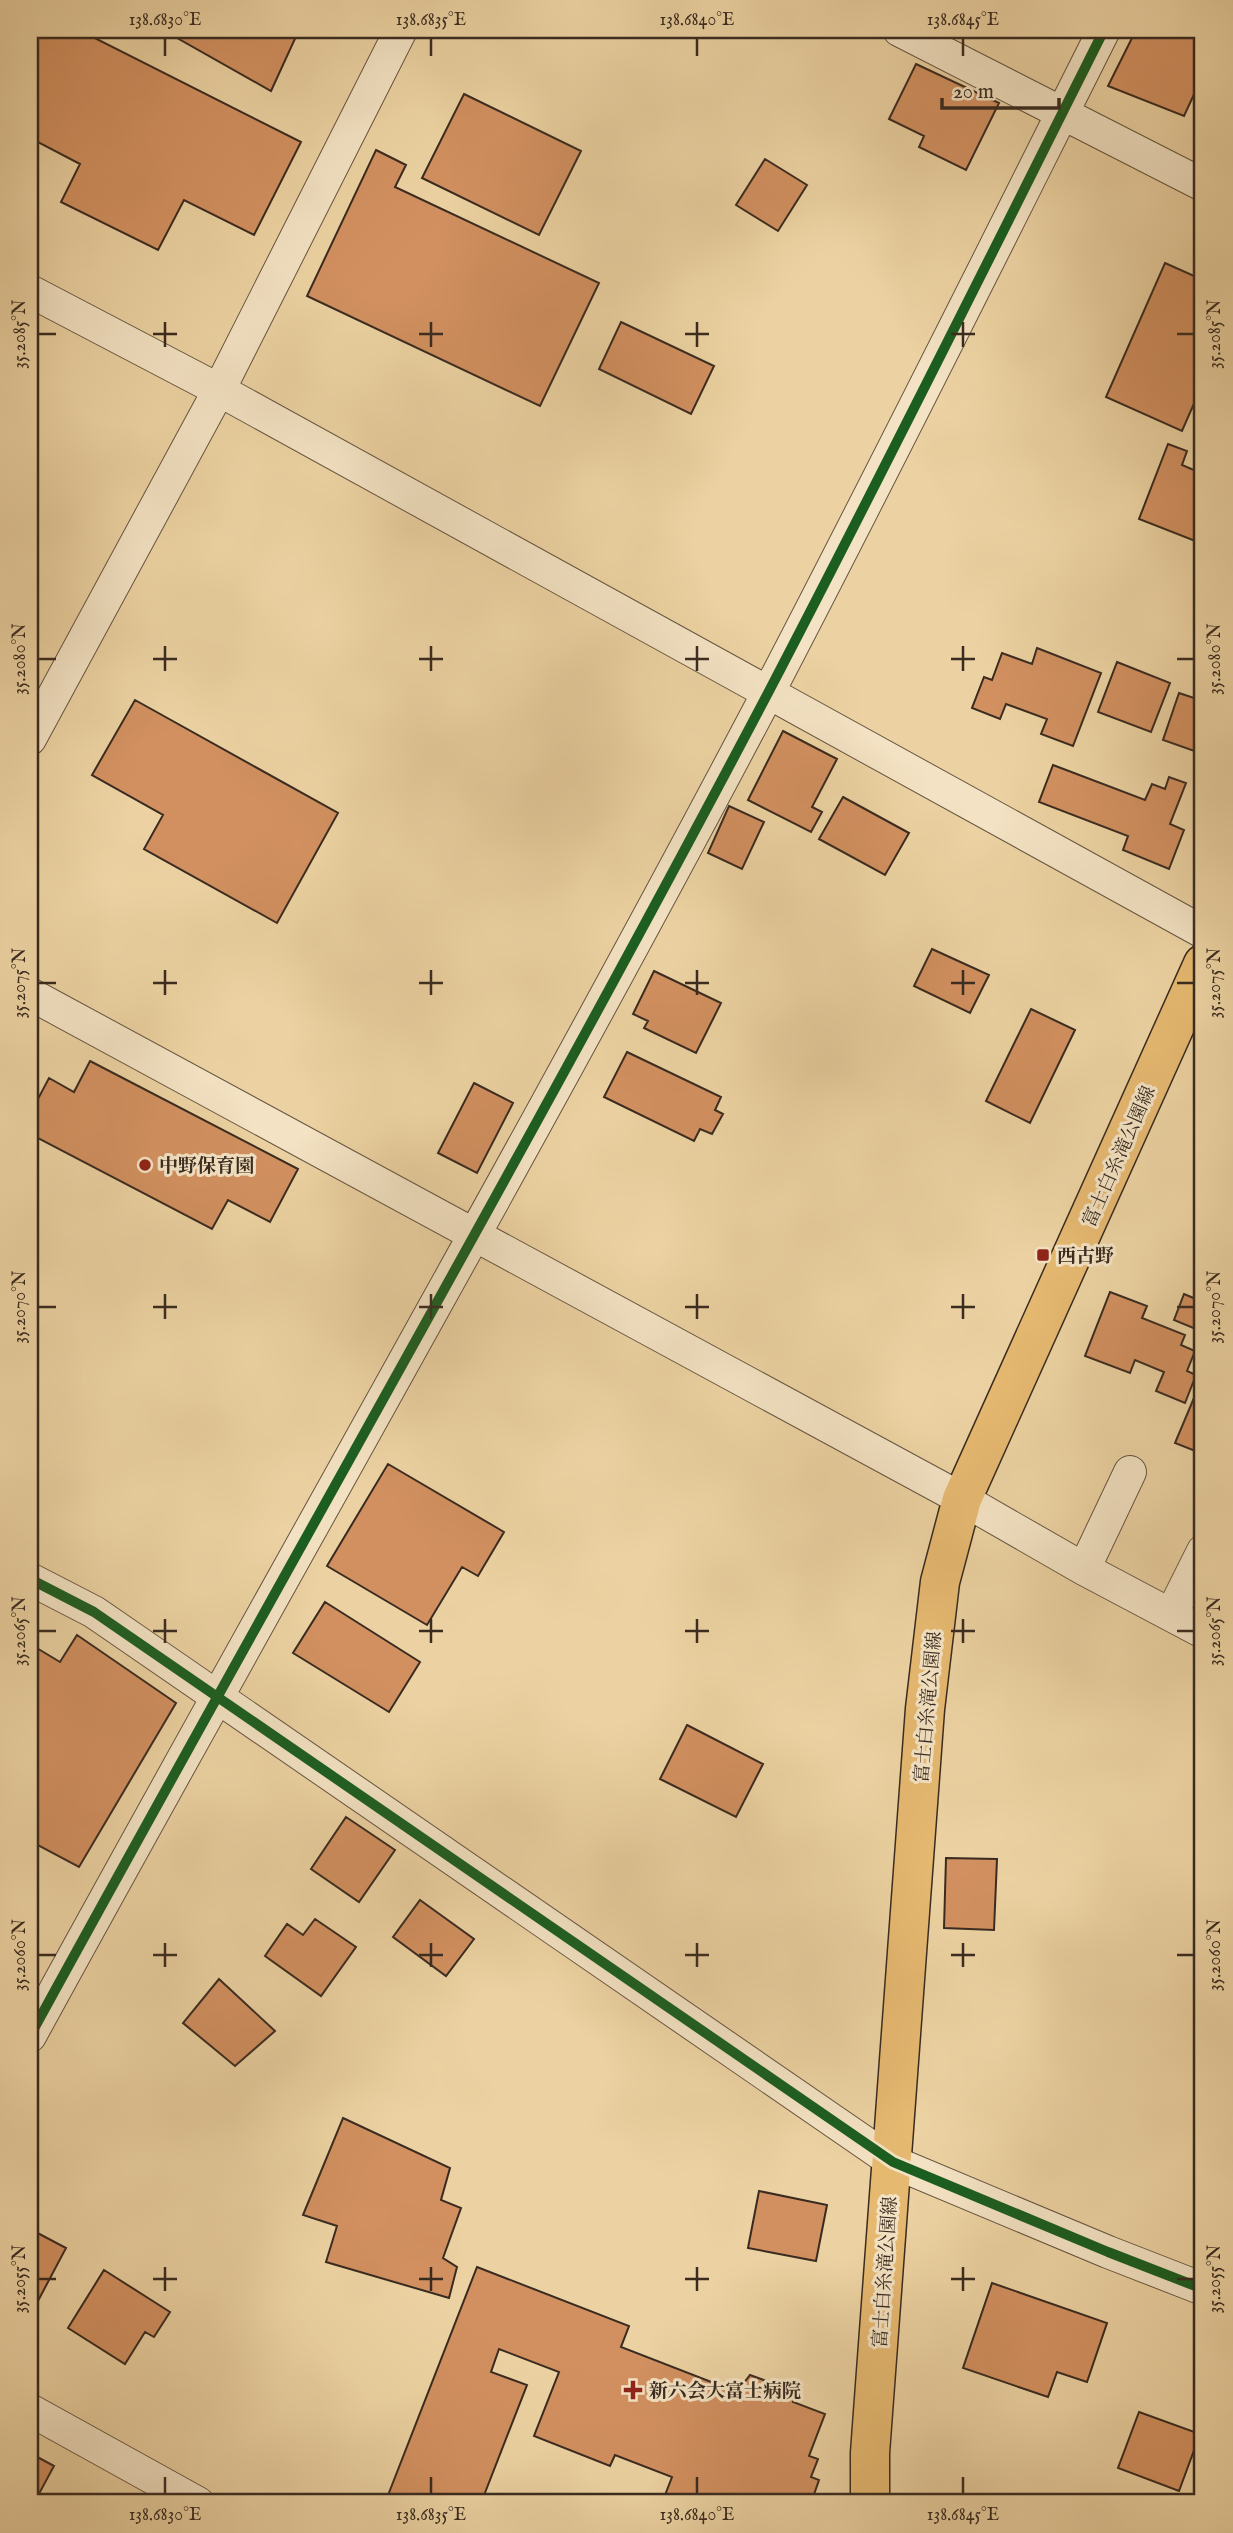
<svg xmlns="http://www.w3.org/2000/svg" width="1233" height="2533" font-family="'IM FELL English','Noto Serif JP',serif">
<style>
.building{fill:#d29060;stroke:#392b20;stroke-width:2}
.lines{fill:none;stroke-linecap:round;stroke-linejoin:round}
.minor-casing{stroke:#665540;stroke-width:34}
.primary-casing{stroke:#392b20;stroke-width:41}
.minor{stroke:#f3e2c3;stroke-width:32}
.primary{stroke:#e6b971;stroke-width:38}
.cycleway-casing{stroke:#f3e2c3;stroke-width:15}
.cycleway{stroke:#1b5e20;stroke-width:10}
.ticks{fill:none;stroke:#392b20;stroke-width:2.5}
.poi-dot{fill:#8f2418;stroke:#f3e2c3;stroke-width:2.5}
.labels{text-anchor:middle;stroke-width:6;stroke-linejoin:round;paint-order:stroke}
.street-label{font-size:19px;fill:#392b20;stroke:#f3e2c3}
.poi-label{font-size:19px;font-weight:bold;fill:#392b20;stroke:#f3e2c3;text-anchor:start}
.neatline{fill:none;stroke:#392b20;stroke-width:2.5}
.ticks-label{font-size:18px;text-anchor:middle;fill:#392b20}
</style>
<rect width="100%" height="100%" fill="#ecd2a2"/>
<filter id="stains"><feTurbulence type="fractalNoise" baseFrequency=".00286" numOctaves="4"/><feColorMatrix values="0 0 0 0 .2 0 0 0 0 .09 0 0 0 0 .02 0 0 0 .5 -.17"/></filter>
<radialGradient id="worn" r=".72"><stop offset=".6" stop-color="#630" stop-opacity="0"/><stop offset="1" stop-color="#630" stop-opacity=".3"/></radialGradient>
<path class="building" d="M30,30h49l222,112 -47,93 -70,-35 -26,50 -97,-48 19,-38 -50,-26z
M163,30h136l-28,61z
M1136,30h67v45l-19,41 -76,-30z
M916,64l83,39 -33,67 -47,-23 5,-11 -35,-17z
M464,94l117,57 -42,84 -117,-57z
M376,150l30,15 -11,22 204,96 -59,123 -233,-110z
M765,159l42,26 -29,46 -42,-26z
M1165,263l38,17v103l-21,48 -76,-34z
M621,322l93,44 -23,48 -92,-45z
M1168,444l19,7 -5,14 21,9v70l-64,-25z
M1037,648l64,25 -28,73 -32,-12 6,-15 -41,-15 -6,15 -28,-11 12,-31 8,3 10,-27 30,11z
M1117,662l53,21 -19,49 -53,-20z
M1179,693l24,8v53l-40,-14z
M135,700l203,113 -61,110 -133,-74 19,-34 -71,-40z
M783,731l54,28 -25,48 10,5 -11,20 -63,-32z
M1053,765l92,35 7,-16 13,5 4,-12 17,6 -16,41 14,6 -15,39 -46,-19 5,-14 -89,-34z
M843,797l66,36 -24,42 -66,-36z
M729,806l35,16 -22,47 -34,-16z
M932,949l57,26 -19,38 -56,-27z
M654,971l67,32 -25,50 -52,-25 4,-7 -15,-7z
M1031,1009l44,21 -45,93 -44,-22z
M627,1052l94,45 -6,13 8,4 -11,20 -12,-5 -6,12 -90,-44z
M90,1061l208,108 -28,53 -42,-22 -16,29 -182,-95v-20l19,-36 25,14z
M474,1083l39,20 -36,70 -39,-20z
M1110,1292l37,14 -5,12 43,17 -4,10 14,6 -8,20 9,4 -11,28 -29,-12 8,-19 -29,-12 -5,13 -45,-17z
M1184,1294l19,8v30l-29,-12z
M1199,1386l4,1v67l-28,-11z
M388,1464l116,68 -26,44 -16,-9 -35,58 -100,-59z
M325,1602l95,60 -31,50 -96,-59z
M77,1635l99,68 -97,164 -49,-26v-197l30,18z
M687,1725l76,39 -27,53 -76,-38z
M346,1817l49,33 -36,52 -48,-33z
M946,1858l51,1 -3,71 -50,-2z
M420,1900l54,39 -28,37 -53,-39z
M315,1919l41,28 -35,49 -56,-40 22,-32 16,11z
M219,1979l56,52 -40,35 -52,-43z
M343,2118l107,50 -9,32 20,8 -18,50 14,9 -8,31 -123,-36 11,-36 -34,-11z
M759,2191l68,14 -11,56 -68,-13z
M30,2229l36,19 -36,68z
M477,2267l152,59 -8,21 116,45 13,-17 46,17 -3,10 32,12 -16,42 9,3 -7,18 8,3 -8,23 -11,-4 -1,4h-137l10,-26 -57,-22 -5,11 -76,-30 25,-64 -60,-23 -8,23 36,13 -46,118h-96z
M104,2270l66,42 -16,25 -9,-5 -20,32 -57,-36z
M992,2283l115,40 -20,59 -30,-10 -9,25 -85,-29z
M1139,2412l61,22 -21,57 -61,-23z
M30,2453l24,13 -20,37h-4z"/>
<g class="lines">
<defs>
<path id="minor" d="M899,30l304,155
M30,291l189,99 984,542
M30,739l189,-349 182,-360
M30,994l932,505 122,70 119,63
M1084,1569l46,-97
M30,1579l64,33 799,550 215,90 95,37
M1171,1615l32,-64
M30,2036c245,-448 500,-891 738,-1343 115,-220 225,-442 336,-663
M30,2410l168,93"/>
<path id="primary" d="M870,2503v-50l55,-744 15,-127 22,-83 241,-535"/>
</defs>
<use href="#minor" class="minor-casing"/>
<use href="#primary" class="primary-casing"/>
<use href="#minor" class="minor"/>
<use href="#primary" class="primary"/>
<defs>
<path id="cycleway" d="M30,1579l64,33 799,550 215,90 95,37
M30,2036c245,-448 500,-891 738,-1343 115,-220 225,-442 336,-663"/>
</defs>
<use href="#cycleway" class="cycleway-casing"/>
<use href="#cycleway" class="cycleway"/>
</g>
<path class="ticks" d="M165,38v18M431,38v18M697,38v18M963,38v18M165,322v25M431,322v25M697,322v25M963,322v25M38,334h18M153,334h24M419,334h24M685,334h24M951,334h24M1177,334h17M165,646v25M431,646v25M697,646v25M963,646v25M38,659h18M153,659h24M419,659h24M685,659h24M951,659h24M1177,659h17M165,970v25M431,970v25M697,970v25M963,970v25M38,983h18M153,983h24M419,983h24M685,983h24M951,983h24M1177,983h17M165,1294v25M431,1294v25M697,1294v25M963,1294v25M38,1307h18M153,1307h24M419,1307h24M685,1307h24M951,1307h24M1177,1307h17M165,1619v24M431,1619v24M697,1619v24M963,1619v24M38,1631h18M153,1631h24M419,1631h24M685,1631h24M951,1631h24M1177,1631h17M165,1943v24M431,1943v24M697,1943v24M963,1943v24M38,1955h18M153,1955h24M419,1955h24M685,1955h24M951,1955h24M1177,1955h17M165,2267v24M431,2267v24M697,2267v24M963,2267v24M38,2279h18M153,2279h24M419,2279h24M685,2279h24M951,2279h24M1177,2279h17M165,2477v17M431,2477v17M697,2477v17M963,2477v17"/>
<g class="poi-dot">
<circle cx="145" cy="1165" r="7"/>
<rect x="1036" y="1248" width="14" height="14" rx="3.5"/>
<path d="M629.5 2379.5h7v7h7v7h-7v7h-7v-7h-7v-7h7z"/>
</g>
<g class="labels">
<g class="street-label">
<text transform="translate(1118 1156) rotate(-66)" y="7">富士白糸滝公園線</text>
<text transform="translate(927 1707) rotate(-85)" y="7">富士白糸滝公園線</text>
<text transform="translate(884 2272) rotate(-86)" y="7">富士白糸滝公園線</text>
</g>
<g class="poi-label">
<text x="159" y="1172">中野保育園</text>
<text x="1057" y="1262">西古野</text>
<text x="649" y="2397">新六会大富士病院</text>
</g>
</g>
<rect width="1233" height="2533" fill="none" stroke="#ecd2a2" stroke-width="77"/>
<path d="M942 98v10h117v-10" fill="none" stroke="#392b20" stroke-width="3.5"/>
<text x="953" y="98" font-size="21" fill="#392b20" stroke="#f3e2c3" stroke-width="5" paint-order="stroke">20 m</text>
<rect x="38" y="38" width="1156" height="2456" class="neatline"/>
<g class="ticks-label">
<text x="165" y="25">138.6830°E</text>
<text x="431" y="25">138.6835°E</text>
<text x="697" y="25">138.6840°E</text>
<text x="963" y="25">138.6845°E</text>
<text transform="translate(19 334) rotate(-90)" y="6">35.2085°N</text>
<text transform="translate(1214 334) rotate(-90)" y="6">35.2085°N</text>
<text transform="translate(19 659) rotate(-90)" y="6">35.2080°N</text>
<text transform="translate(1214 659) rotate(-90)" y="6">35.2080°N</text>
<text transform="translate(19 983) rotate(-90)" y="6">35.2075°N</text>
<text transform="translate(1214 983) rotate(-90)" y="6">35.2075°N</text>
<text transform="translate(19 1307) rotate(-90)" y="6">35.2070°N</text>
<text transform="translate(1214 1307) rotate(-90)" y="6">35.2070°N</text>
<text transform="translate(19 1631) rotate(-90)" y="6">35.2065°N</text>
<text transform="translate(1214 1631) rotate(-90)" y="6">35.2065°N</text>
<text transform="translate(19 1955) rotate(-90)" y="6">35.2060°N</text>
<text transform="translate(1214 1955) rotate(-90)" y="6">35.2060°N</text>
<text transform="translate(19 2279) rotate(-90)" y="6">35.2055°N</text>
<text transform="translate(1214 2279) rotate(-90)" y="6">35.2055°N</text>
<text x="165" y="2520">138.6830°E</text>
<text x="431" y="2520">138.6835°E</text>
<text x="697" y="2520">138.6840°E</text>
<text x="963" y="2520">138.6845°E</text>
</g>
<rect width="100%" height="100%" filter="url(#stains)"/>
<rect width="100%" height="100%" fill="url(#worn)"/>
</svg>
